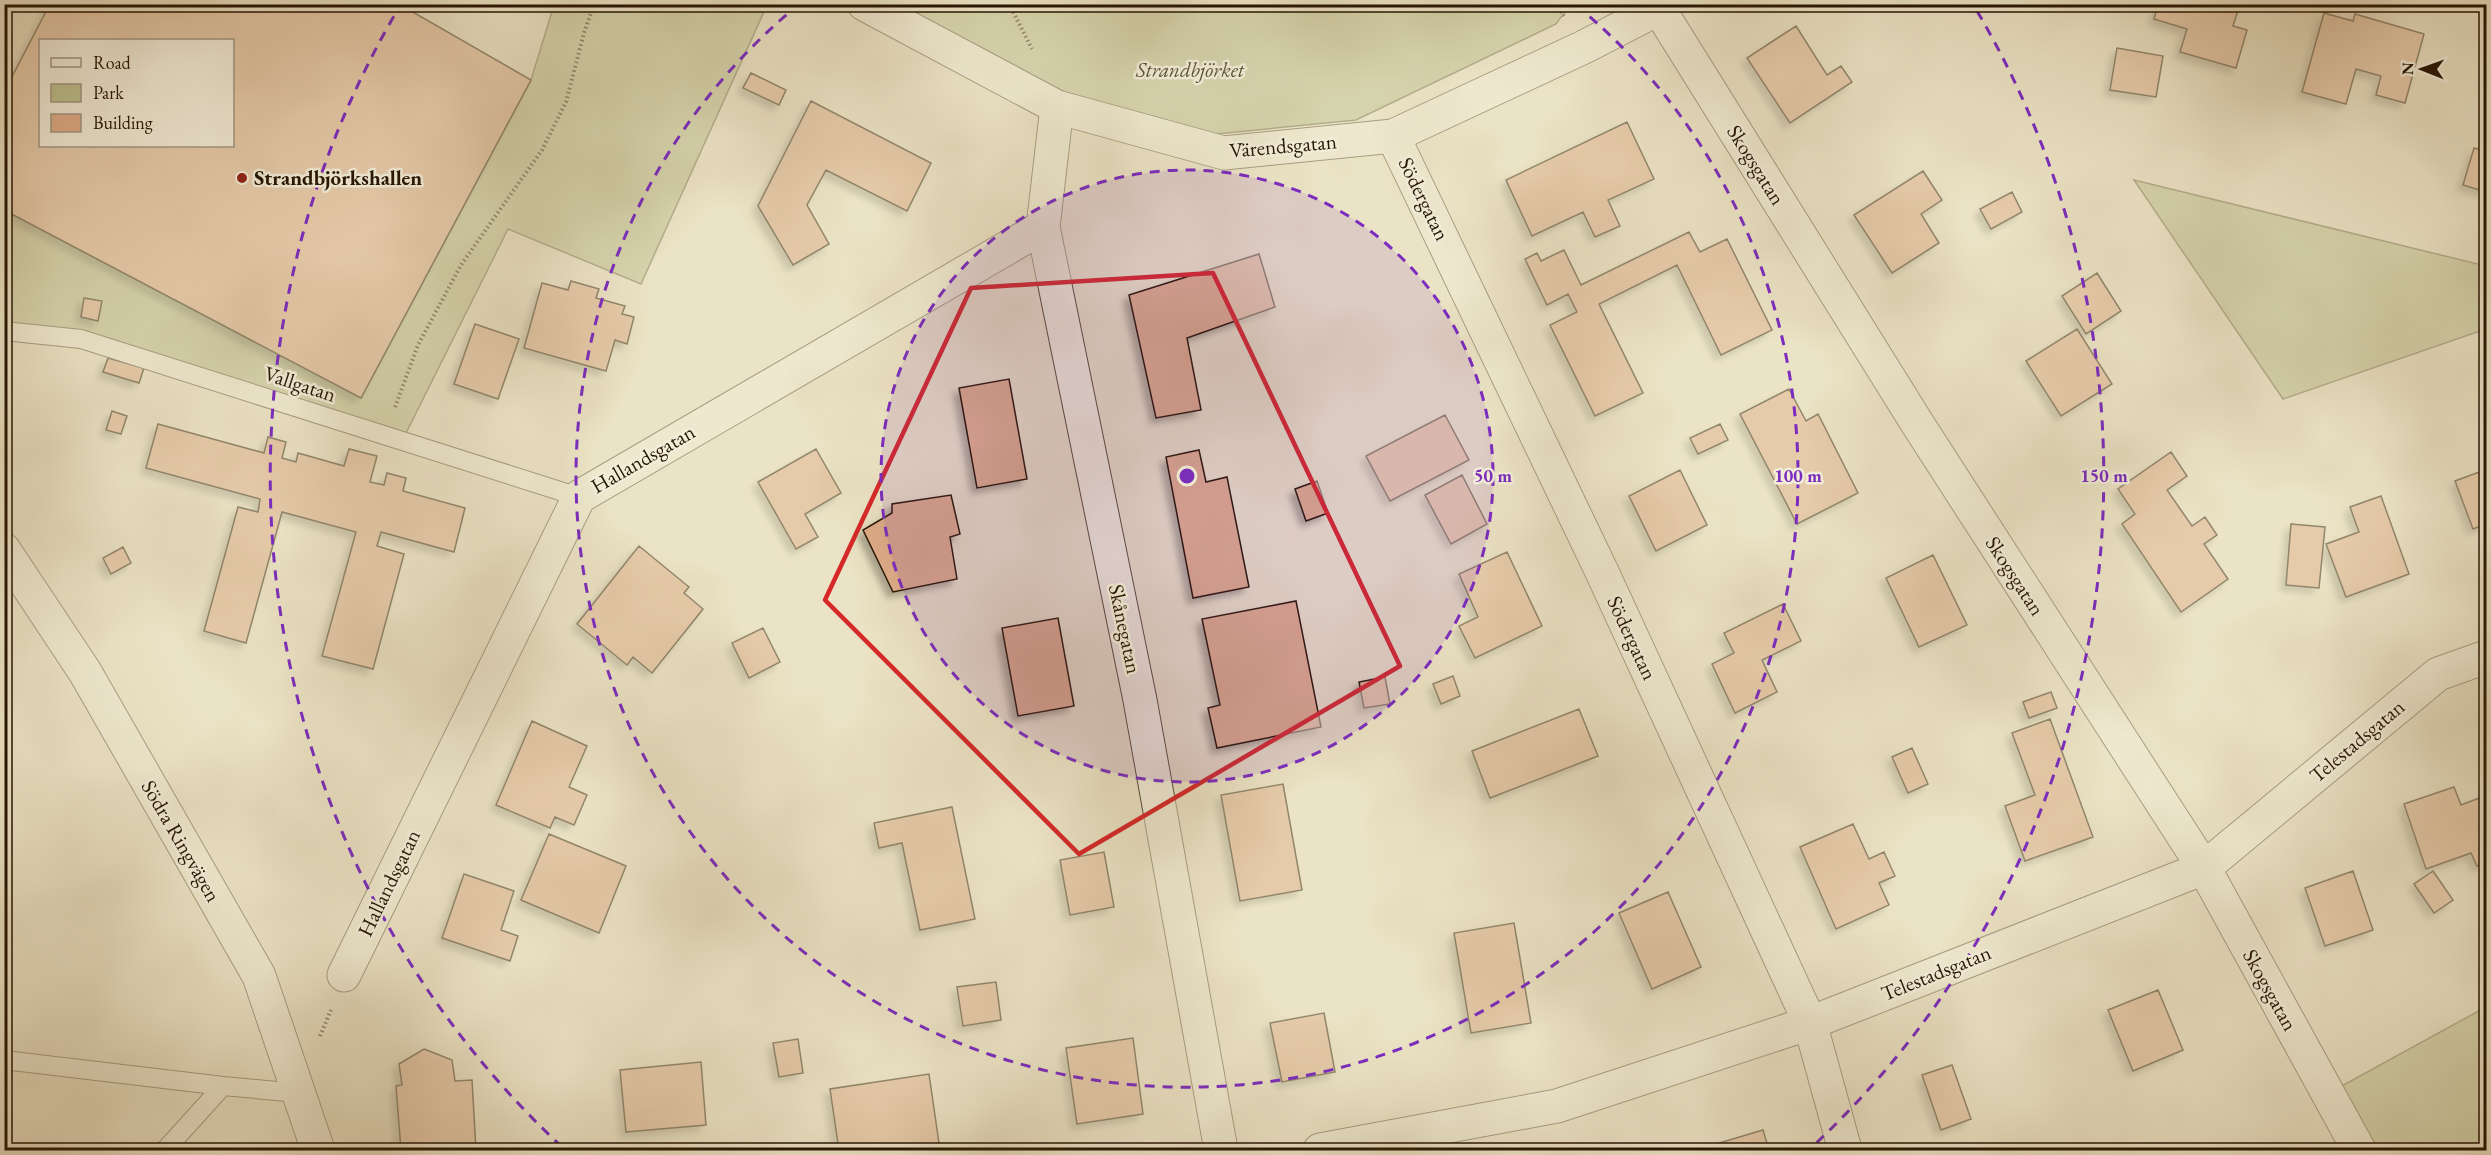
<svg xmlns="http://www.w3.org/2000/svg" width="2491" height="1155" font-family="'EB Garamond',serif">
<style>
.green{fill:#bdc290;stroke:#726c49;stroke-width:1.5}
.building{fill:#dfad8a;stroke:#261602;stroke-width:1.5;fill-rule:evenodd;filter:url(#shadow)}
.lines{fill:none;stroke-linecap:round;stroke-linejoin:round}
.lane-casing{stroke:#574933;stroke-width:20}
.street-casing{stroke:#574933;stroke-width:35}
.path{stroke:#261602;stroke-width:4;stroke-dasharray:1.5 3;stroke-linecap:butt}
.lane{stroke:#f2edd9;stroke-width:18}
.street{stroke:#f2edd9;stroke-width:33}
.marked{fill:none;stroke:#d62828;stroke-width:4.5;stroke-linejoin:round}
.ring{fill:none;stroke:#7b2cbf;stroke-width:3;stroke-dasharray:10 8}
.poi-dot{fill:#8f2418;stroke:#f2edd9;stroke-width:2}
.labels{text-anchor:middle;stroke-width:5;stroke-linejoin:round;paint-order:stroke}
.park-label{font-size:21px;font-style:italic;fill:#5b5234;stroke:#f2edd9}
.street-label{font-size:21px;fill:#261602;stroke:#f2edd9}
.poi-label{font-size:21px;font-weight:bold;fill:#261602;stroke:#f2edd9;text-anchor:start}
.centre{fill:#7b2cbf;stroke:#f2edd9;stroke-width:3}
.ring-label{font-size:18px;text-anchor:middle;font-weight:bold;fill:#7b2cbf;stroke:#f2edd9;stroke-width:5;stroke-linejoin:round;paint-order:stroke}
</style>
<defs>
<filter id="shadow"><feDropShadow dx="-5.5" dy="5.5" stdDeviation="3" flood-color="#0004"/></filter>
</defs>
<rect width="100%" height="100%" fill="#ebe3c5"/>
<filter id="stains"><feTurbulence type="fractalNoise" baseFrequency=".00333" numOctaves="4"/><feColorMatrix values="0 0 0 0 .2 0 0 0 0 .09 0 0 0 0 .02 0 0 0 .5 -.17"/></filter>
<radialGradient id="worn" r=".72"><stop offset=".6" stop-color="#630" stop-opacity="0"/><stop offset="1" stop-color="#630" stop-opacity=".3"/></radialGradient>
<path class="green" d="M554,5h213l-126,279 -133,-55 -105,210 -322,-100 -76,-8 -1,-121 357,188 170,-318z
M857,5h713l-14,19 -200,96 -170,17 -120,-32z
M2134,180l352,86v63l-203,70z
M2486,1007v143h-127l-32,-56z"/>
<path class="building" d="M50,4h349l132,76 -170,318 -357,-188v-118zM40,40h192v106h-192z
M2158,4h82l-7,22 14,4 -11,38 -56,-16 7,-23 -33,-10z
M2324,13l29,8 2,-7 69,20 -19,69 -29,-8 5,-19 -25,-7 -10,35 -44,-12z
M1796,26l31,49 14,-9 11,16 -62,41 -43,-65z
M2117,48l46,8 -7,41 -46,-7z
M751,73l35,17 -7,15 -36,-17z
M811,101l120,62 -24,48 -81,-41 -19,35 22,39 -36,21 -35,-59z
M1627,122l27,57 -46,21 12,26 -25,11 -12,-25 -51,24 -26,-56z
M2474,148l12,3v41l-23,-7z
M1923,171l19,29 -21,14 18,29 -47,30 -38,-58z
M2012,192l10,20 -31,17 -11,-20z
M1689,232l11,20 27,-13 45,91 -51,25 -44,-90 -78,39 44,89 -48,23 -45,-91 27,-13 -9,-18 -21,11 -22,-46 12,-6 4,8 23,-11 17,35z
M1259,254l16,53 -88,31 14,72 -45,8 -27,-123z
M2097,273l24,38 -35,23 -24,-38z
M571,281l28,8 -3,9 29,8 -3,8 12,3 -7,27 -12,-4 -9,31 -82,-23 18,-65 26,7z
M84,298l18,3 -4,20 -17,-4z
M475,324l44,15 -21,60 -44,-15z
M2077,329l35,55 -51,32 -35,-55z
M108,358l36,10 -5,15 -36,-11z
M1009,379l18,100 -50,9 -18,-100z
M1789,389l17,32 12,-7 40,79 -61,31 -57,-110z
M112,411l15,5 -6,18 -15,-4z
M1445,415l24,45 -79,41 -24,-45z
M158,424l106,29 4,-16 18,5 -4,16 14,4 2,-9 46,13 5,-17 28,7 -7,26 14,3 3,-12 19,5 -3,13 62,17 -11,44 -73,-20 -4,14 27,8 -31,115 -51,-13 34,-124 -74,-20 -36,131 -42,-12 34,-124 20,5 2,-13 -114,-31z
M1720,424l8,16 -30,14 -8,-16z
M816,449l25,44 -36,21 13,23 -22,12 -38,-67z
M1199,450l7,32 21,-5 22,110 -56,11 -27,-141z
M2171,452l16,24 -20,14 25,36 13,-9 12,18 -13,9 24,35 -47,33 -59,-88 13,-10 -17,-25z
M1680,470l27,55 -51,26 -27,-55z
M2482,471l4,12v41l-13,5 -18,-48z
M1462,475l25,49 -36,20 -26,-49z
M1317,481l11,32 -22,8 -11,-32z
M951,495l9,39 -10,3 7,42 -64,13 -30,-62 29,-17v-9z
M2381,496l28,78 -63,23 -20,-53 33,-12 -9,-25z
M2291,524l34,3 -6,61 -33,-3z
M639,546l50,41 -5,6 19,16 -51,64 -19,-16 -6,8 -50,-41z
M123,547l8,16 -20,11 -8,-16z
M1507,552l35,74 -67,32 -16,-32 19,-9 -19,-43z
M1933,555l34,70 -48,22 -33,-69z
M1296,601l25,126 -104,21 -9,-40 12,-3 -18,-86z
M1783,604l18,37 -39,19 15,32 -42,21 -23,-49 22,-11 -10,-20z
M1058,618l16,88 -56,10 -16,-88z
M763,628l17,34 -31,16 -17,-35z
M1453,676l7,20 -19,8 -8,-20z
M1385,677l5,27 -26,4 -5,-26z
M2051,692l6,16 -28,10 -6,-16z
M1579,709l19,47 -108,42 -18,-47z
M2050,719l43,118 -68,24 -20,-55 30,-11 -23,-62z
M532,721l55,25 -18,41 18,8 -13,30 -19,-8 -5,11 -54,-23z
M1912,748l16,36 -20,9 -16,-36z
M1283,784l19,106 -62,11 -19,-106z
M2454,787l7,18 21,-8 4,12v54l-9,3 -6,-13 -45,16 -22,-65z
M952,807l23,112 -55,11 -18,-87 -23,5 -5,-25z
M1853,824l16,35 15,-7 11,24 -16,7 10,22 -53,24 -36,-82z
M549,834l77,32 -27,67 -78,-33z
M1104,852l10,55 -44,8 -10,-55z
M2353,871l20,59 -48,16 -20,-58z
M2433,871l20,29 -19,13 -20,-29z
M464,874l50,17 -13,39 17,6 -8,25 -68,-23z
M1668,892l33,75 -49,22 -33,-76z
M1514,923l17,100 -60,10 -17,-100z
M996,982l5,38 -38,6 -6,-39z
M2158,990l25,60 -50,21 -25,-61z
M1324,1013l11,59 -53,10 -12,-59z
M1133,1038l10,76 -66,10 -11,-76z
M798,1039l5,34 -24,4 -6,-34z
M424,1049l28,11 3,21 17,-1 4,70h-75l-5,-64 6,-1 -3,-21z
M701,1062l5,63 -80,7 -6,-62z
M1952,1065l19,54 -30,11 -19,-55z
M929,1074l10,69 -52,7h-48l-9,-61z
M1763,1130l6,20h-51l-2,-6z"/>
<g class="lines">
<defs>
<path id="lane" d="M4,331l77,8 498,158
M4,1060l219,26 75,7
M165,1150l58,-64"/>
<path id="street" d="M864,4l193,103 167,46 169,-17 191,-89 83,-43
M1659,9l258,414 287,445 155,282
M1057,107l-14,120 97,473 81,450
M1393,136l209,436 208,451 35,127
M4,550l81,122 174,304 59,174
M344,975l235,-478 464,-270
M1320,1150l237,-44 253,-83 394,-155 234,-194 48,-17"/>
</defs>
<use href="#lane" class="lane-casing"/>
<use href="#street" class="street-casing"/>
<path class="path" d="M1009,4l23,45
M1556,4l8,12
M395,407l23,-62 43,-80 81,-115 24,-48 18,-69 10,-29
M320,1036l11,-26"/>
<use href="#lane" class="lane"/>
<use href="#street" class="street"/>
</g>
<path d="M0 0H2491V1155H0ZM1213,273l187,393 -321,188 -254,-254 146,-312z" fill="#ebe3c5" fill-opacity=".55" fill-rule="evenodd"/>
<path class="marked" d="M1213,273l187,393 -321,188 -254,-254 146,-312z"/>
<circle cx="1187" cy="476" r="306" fill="#7b2cbf" fill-opacity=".12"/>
<g class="ring">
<circle cx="1187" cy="476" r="306"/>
<path d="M1576 5A611 611 0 1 1 798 5"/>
<path d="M562 1147A917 917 0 0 1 397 11M1977 11A917 917 0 0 1 1812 1147"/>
</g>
<circle class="poi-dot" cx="242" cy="178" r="6"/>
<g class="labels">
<g class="park-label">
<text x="1190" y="77">Strandbjörket</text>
</g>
<g class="street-label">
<text transform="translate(1283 146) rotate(-5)" y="7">Värendsgatan</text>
<text transform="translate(1756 165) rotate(58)" y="7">Skogsgatan</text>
<text transform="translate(1424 199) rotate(64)" y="7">Södergatan</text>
<text transform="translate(300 384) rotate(18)" y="7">Vallgatan</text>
<text transform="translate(643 459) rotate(-30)" y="7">Hallandsgatan</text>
<text transform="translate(2015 576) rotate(57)" y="7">Skogsgatan</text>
<text transform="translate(1125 629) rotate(78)" y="7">Skånegatan</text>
<text transform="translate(1632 638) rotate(65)" y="7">Södergatan</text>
<text transform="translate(2357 741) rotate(-40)" y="7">Telestadsgatan</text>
<text transform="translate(181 841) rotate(60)" y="7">Södra Ringvägen</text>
<text transform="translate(389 883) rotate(-64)" y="7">Hallandsgatan</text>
<text transform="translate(1936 973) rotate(-22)" y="7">Telestadsgatan</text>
<text transform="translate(2270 990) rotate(61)" y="7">Skogsgatan</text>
</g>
<g class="poi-label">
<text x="254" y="185">Strandbjörkshallen</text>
</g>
</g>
<circle cx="1187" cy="476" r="9" class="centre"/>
<g class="ring-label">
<text x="1493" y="482">50 m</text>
<text x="1798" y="482">100 m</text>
<text x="2104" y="482">150 m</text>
</g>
<rect width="2491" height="1155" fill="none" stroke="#ebe3c5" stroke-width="24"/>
<rect x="6" y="6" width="2479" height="1143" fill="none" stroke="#261602" stroke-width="3"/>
<rect x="12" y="12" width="2467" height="1131" fill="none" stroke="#261602" stroke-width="1.5"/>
<rect x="39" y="39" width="195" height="108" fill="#f2edd9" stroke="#a09783" stroke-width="1.5"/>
<rect x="51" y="58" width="30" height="9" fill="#f2edd9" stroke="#a09783" stroke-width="1.5"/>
<text x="93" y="69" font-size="18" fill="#261602">Road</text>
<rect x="51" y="84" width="30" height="18" fill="#bdc290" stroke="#a09783" stroke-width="1.5"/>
<text x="93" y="99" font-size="18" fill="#261602">Park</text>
<rect x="51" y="114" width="30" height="18" fill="#dfad8a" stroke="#a09783" stroke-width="1.5"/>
<text x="93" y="129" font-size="18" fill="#261602">Building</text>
<g transform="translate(2422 69) rotate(271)" stroke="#f2edd9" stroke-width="4.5" paint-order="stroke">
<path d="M0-4.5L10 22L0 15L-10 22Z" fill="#261602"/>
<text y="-9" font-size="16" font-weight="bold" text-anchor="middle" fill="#261602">N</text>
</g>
<rect width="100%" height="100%" filter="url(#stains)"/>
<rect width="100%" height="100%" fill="url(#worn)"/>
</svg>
